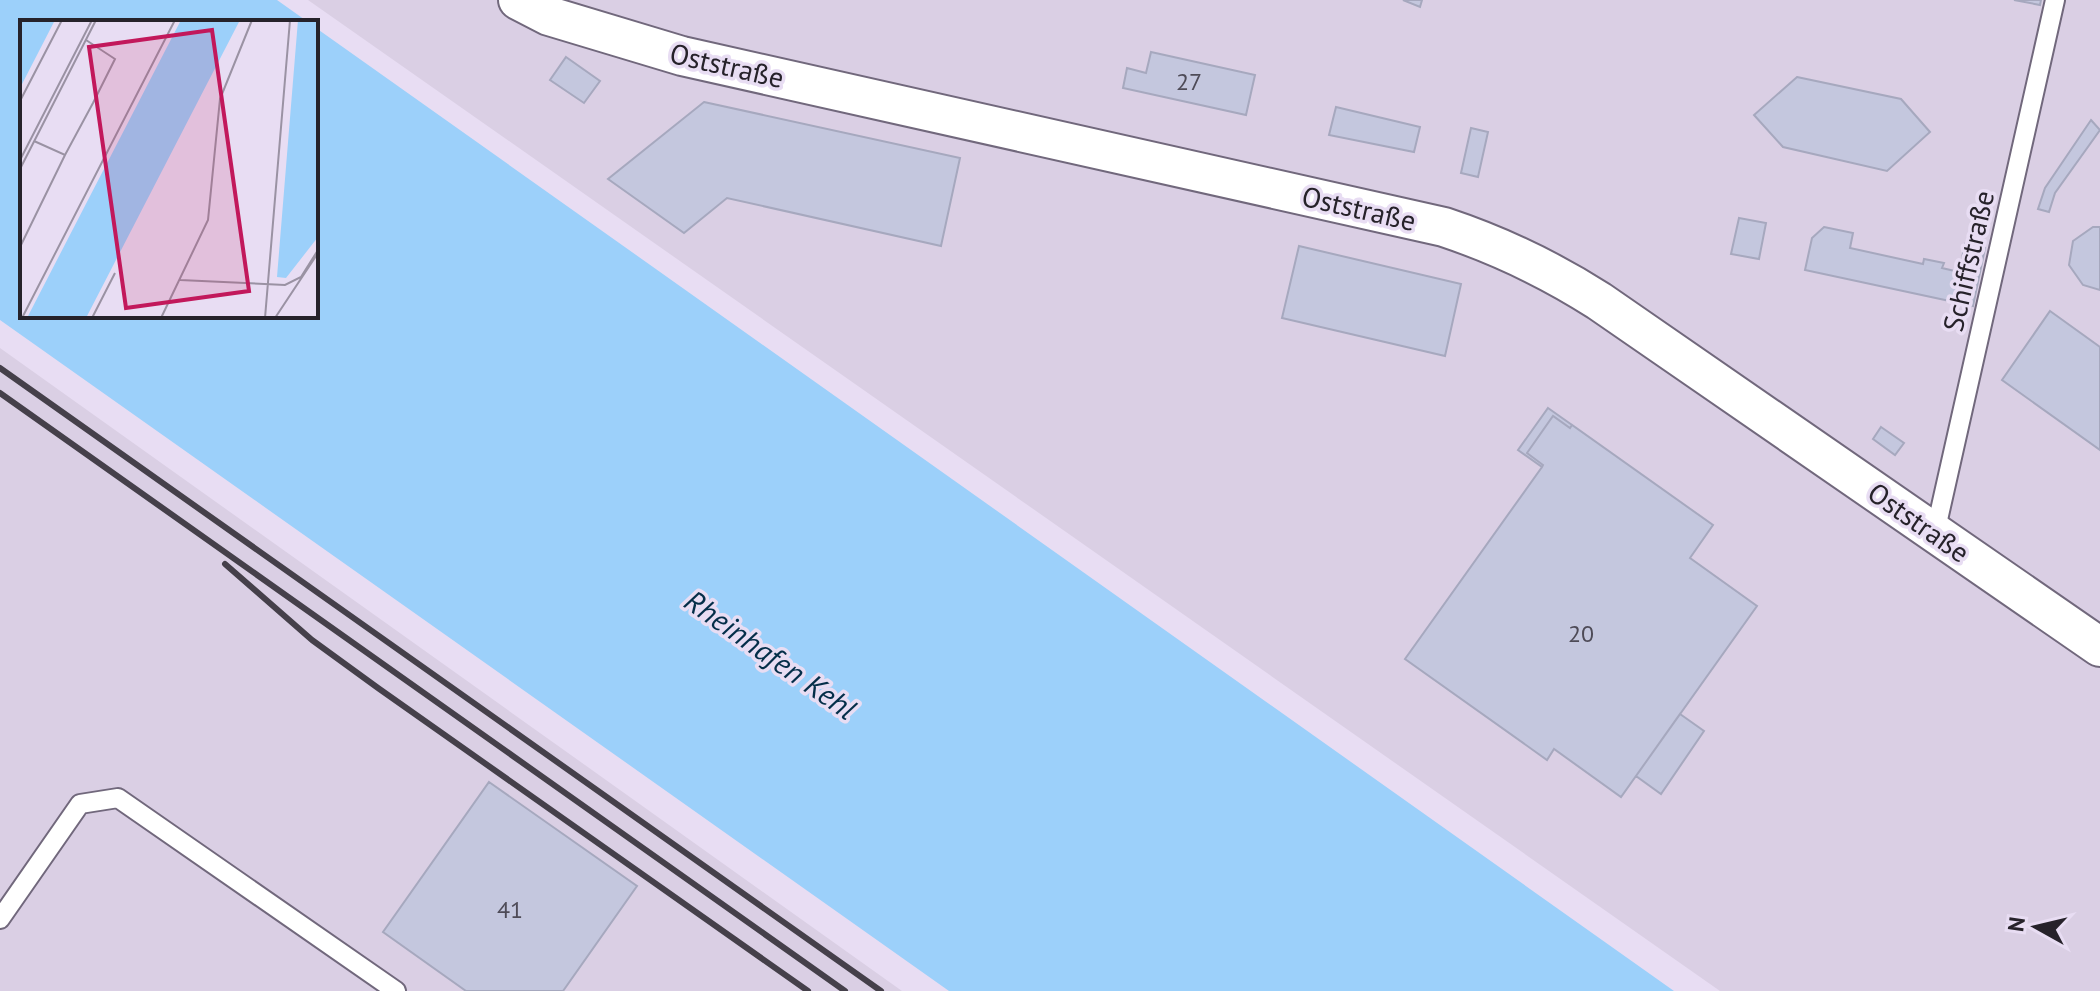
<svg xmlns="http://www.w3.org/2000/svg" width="2100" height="991" viewBox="0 0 2100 991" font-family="'PT Sans',sans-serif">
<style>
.industrial{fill:#dacfe4}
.water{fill:#9cd0fa}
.building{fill:#c4c7de;stroke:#a6a8be;stroke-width:2}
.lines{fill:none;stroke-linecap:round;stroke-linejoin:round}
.lane-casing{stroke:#71687c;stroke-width:22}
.street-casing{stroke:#71687c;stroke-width:42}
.lane{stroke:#fff;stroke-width:18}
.street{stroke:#fff;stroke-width:38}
.rail{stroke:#45404a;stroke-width:6}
.labels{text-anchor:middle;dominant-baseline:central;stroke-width:7;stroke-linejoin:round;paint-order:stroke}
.number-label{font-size:24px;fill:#4e4b57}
.street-label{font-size:28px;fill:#26222a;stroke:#e8ddf3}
.water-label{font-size:30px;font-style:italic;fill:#042e49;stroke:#e8ddf3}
.inset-road{fill:none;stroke:#9a92a3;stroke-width:2}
.view{fill:#c2185b;fill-opacity:0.15;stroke:#c2185b;stroke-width:4}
.inset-edge{fill:none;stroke:#26222a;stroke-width:4}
</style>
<rect width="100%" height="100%" fill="#e8ddf3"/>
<path class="industrial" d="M308,0H2100V991H1720Z
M0,348L902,991H0Z"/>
<path class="water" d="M0,0H277L308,22H22V316H316V28L1674,991H949L0,320Z"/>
<path class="building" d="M1403,0H1422L1420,7Z
M2014,0H2041L2040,5Z
M1151,52L1255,75L1246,115L1123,88L1127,68L1146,73Z
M566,57L600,81L584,103L550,80Z
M1797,77L1901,99L1930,132L1887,171L1783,147L1754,115Z
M704,102L960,158L941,246L727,198L684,233L608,179Z
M1336,107L1420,127L1414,152L1329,135Z
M2091,120L2100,130L2055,193L2049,212L2038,209L2045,188Z
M1471,128L1488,132L1478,177L1461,173Z
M1739,218L1766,223L1759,259L1731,254Z
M1824,227L1853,233L1850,248L1923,264L1924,259L1944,263L1942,268L1959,272L1965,244L1985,248L1973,306L1805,270L1812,238Z
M2093,227H2100V290L2083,285L2069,265L2073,241Z
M1299,246L1461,284L1445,356L1282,318Z
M2050,311L2100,347V450L2002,380Z
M1548,408L1572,425L1570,428L1553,416L1527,453L1543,465L1542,467L1518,450Z
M1553,416L1570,428L1572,425L1713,525L1690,558L1757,606L1621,797L1554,749L1547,760L1405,659L1542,467L1543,465L1527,453Z
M1881,427L1904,443L1895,455L1873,439Z
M1680,714L1704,731L1661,794L1636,776Z
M489,782L637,886L563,991H466L383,932Z"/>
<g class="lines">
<defs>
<path id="lane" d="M1935,533L2055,0
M0,919L80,804L118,798L396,991"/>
<path id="street" d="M518,0L549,16L682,56L1444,227C1501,246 1549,269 1599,301L2100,647"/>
</defs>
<use href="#lane" class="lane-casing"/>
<use href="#street" class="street-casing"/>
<use href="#lane" class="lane"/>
<use href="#street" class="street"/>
<path class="rail" d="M0,368L881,991
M0,393L845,991
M225,564L312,640L378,688L808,991"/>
</g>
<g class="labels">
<g class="number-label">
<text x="1189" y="81">27</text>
<text x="1581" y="633">20</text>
<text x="510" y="909">41</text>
</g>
<g class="street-label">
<text transform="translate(727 65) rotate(13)">Oststraße</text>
<text transform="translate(1359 208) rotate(13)">Oststraße</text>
<text transform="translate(1968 261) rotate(-77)">Schiffstraße</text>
<text transform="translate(1919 522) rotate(35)">Oststraße</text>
</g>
<g class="water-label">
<text transform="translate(771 654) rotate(35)">Rheinhafen Kehl</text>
</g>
</g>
<g transform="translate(20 20)">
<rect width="298" height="298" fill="#e8ddf3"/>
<path d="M0,0H35L0,68ZM161,0H220L66,298H7ZM278,0H298V217L266,258L257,257Z" fill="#9cd0fa"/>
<path class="inset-road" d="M0,81L42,0M14,121L45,135L73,83L95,39L66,20M0,140L72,0M0,149L76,0M0,227L45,135M160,260L265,265L281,257L298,230M2,298L155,0M72,298L95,253M141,298L188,200L200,79L232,0M245,298L270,0M255,298L298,233"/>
<path class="view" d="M192,10L229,271L106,288L69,27Z"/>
<rect width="298" height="298" class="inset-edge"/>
</g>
<g transform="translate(2036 927) rotate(278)" stroke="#e8ddf3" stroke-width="6" paint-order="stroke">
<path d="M0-6L14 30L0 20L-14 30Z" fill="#26222a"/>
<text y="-12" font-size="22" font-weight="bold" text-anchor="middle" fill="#26222a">N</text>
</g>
</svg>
